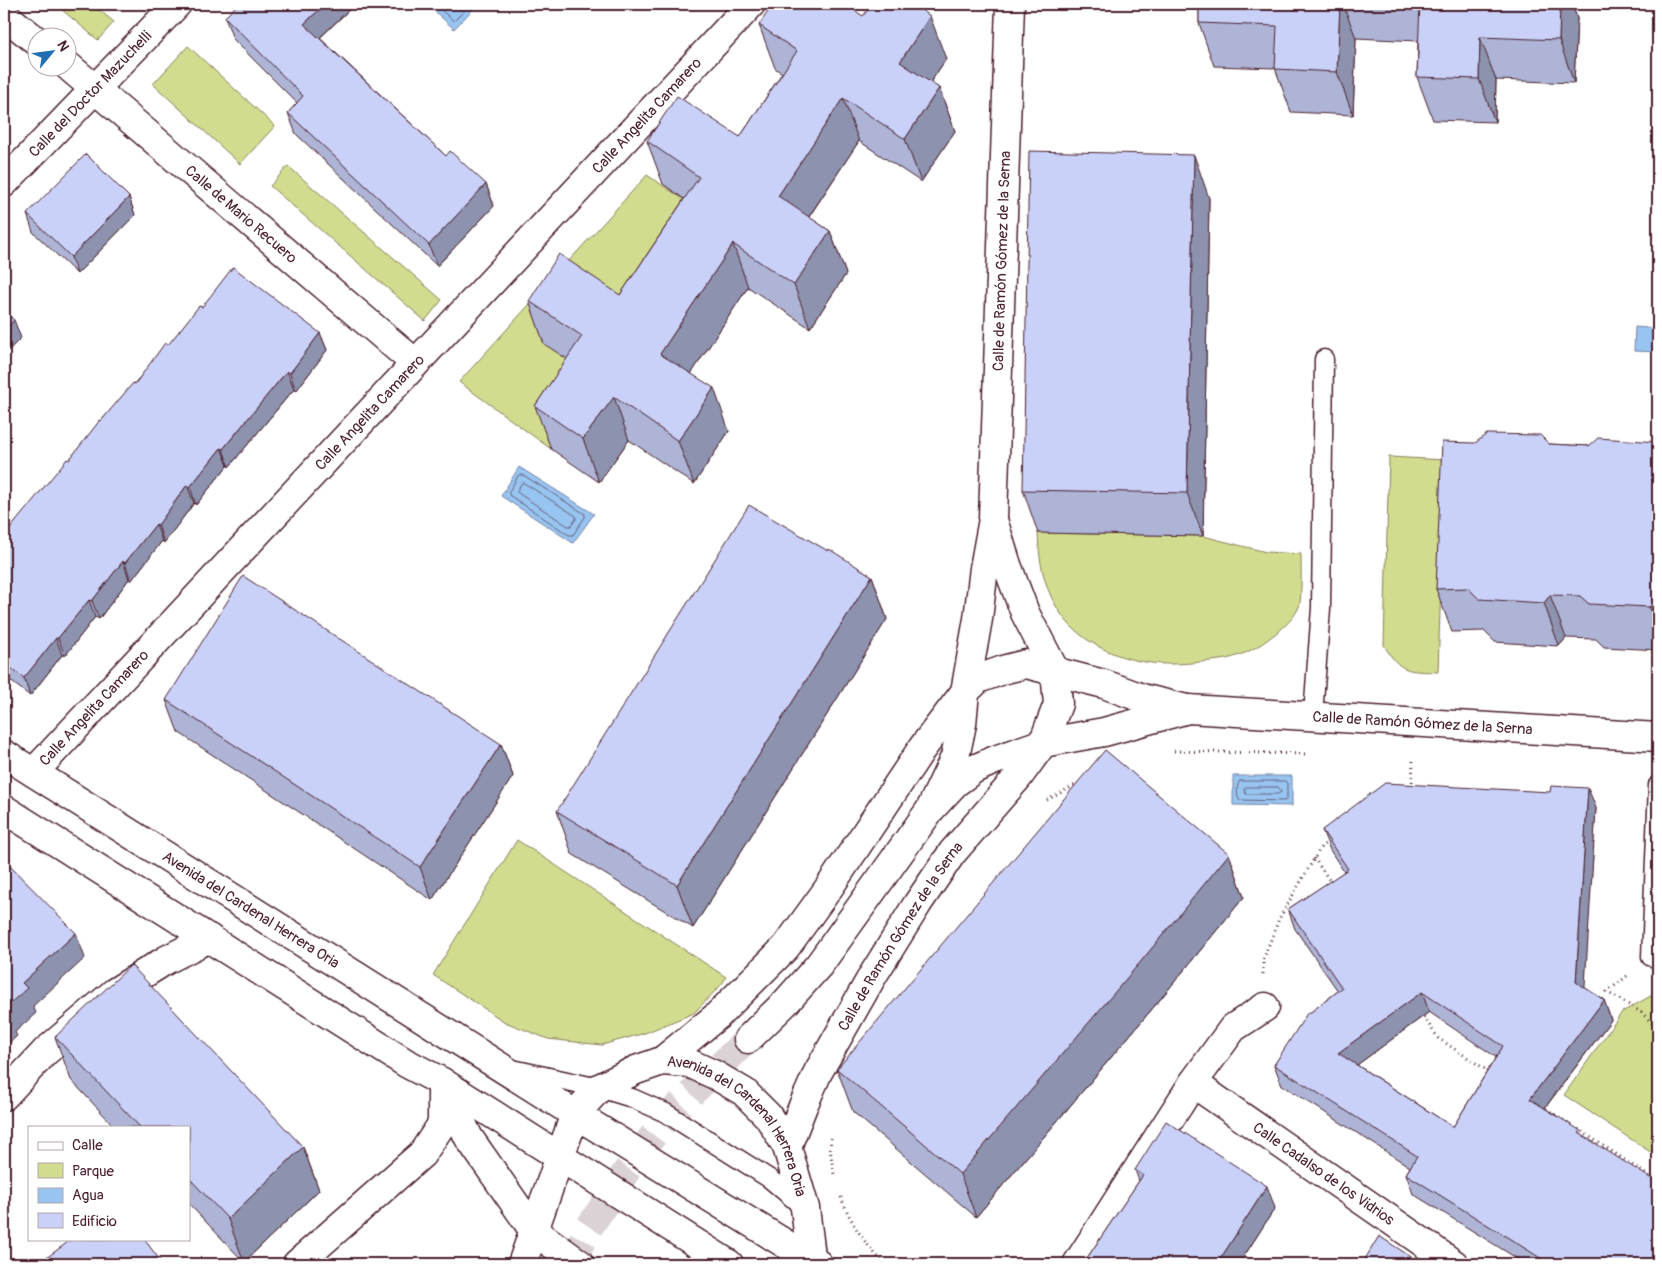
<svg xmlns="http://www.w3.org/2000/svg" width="1662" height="1268" viewBox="0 0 1662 1268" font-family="Pangolin,sans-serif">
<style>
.green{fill:#d1dc8f;stroke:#8e7e5d}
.water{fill:#97c4f1;stroke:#7882a2}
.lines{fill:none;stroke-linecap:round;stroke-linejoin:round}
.shore{stroke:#69617a;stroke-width:1}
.secondary-tunnel{stroke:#dbd2d5;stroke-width:28;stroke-dasharray:28 14;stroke-linecap:butt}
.lane-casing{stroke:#4a1f2b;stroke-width:21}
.street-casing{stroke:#4a1f2b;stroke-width:31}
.secondary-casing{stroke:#4a1f2b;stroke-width:31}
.path{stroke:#4a1f2b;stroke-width:3;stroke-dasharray:1 4;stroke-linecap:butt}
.lane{stroke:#fff;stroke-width:18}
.street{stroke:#fff;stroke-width:28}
.secondary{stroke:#fff;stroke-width:28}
.wall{fill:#adb4d6;stroke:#4a1f2b;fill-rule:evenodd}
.shaded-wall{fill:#8d92ae;stroke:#4a1f2b}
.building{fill:#c9d1f9;stroke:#4a1f2b;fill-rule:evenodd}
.labels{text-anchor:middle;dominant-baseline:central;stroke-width:4.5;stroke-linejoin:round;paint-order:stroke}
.street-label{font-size:15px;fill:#4a1f2b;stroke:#fff}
</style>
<rect width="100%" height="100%" fill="#fff"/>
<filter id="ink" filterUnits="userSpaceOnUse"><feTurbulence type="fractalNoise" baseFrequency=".02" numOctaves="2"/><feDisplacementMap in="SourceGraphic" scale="10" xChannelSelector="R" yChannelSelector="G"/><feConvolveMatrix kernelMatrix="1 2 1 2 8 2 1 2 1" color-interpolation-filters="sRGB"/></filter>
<g filter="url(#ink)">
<path class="green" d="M55,4H92L114,22L98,40Z
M188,46L275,126L240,164L153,84Z
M288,166L442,300L425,321L270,186Z
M647,175L715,220L597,379L551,449L459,382Z
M1389,457L1445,460L1438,672C1408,671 1400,673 1384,645Z
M1038,533L1203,536L1266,552L1301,554C1301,565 1302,599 1299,607C1293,620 1282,629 1271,637C1261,645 1249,652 1237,656C1226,660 1212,661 1200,662C1191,663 1182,664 1173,664C1137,665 1095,652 1069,624C1046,598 1039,566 1038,533Z
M517,840L726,977L722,984L694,1013L645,1033L602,1045L548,1039L505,1022L433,975Z
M1658,992V1157L1564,1095L1622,1012Z"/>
<path class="water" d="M430,4H478L454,29L428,5Z
M1635,327L1658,329V352L1634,351Z
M519,467L594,514L573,543L501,496Z
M1233,776H1292V806L1233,805Z"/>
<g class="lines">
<path class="shore" d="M434,4L454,21L471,4
M519,475H523L585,514V517L573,535H569L509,495V492Z
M524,483L576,516V519L571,526H568L518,493L517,491L521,484Z
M1240,781H1285L1287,783V799L1284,801L1239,800C1237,796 1236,784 1240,781Z
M1247,787H1278L1280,789L1281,792L1278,794H1246L1244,790Z"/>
<path class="secondary-tunnel" d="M570,1264L588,1229L628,1169L668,1116L748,1039"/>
<defs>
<path id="lane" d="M1313,715L1321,608L1324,359
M1651,957L1658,785
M517,1070L599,1088L632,1098L666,1113L770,1179L803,1207"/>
<g id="street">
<path d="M4,15L38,42"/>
<path id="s1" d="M68,66L415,363"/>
<path id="s2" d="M4,183L177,4"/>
<path id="s3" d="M1188,709L1658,737"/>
<path id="s4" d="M34,772L751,4"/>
<path d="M662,1061L717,1016L786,947L828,889L923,747L965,692"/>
<path id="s5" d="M1193,1083L1454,1264"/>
<path d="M446,1090L469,1138L534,1231L580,1264"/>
<path d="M4,1096L45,1052L115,992L166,960L209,938"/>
<path id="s6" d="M787,1147L803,1106L818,1072L873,975L918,903L952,853L1019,776L1043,743"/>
<path d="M297,1264L422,1154L442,1124V1082"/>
<path id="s7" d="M522,1264L575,1114L599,1088L636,1070L662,1061L689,1063L715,1075L744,1092L768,1116L787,1147L805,1208L812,1264"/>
<path d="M1077,1264L1193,1083L1233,1028L1265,1007"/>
</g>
<g id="secondary">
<path d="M994,523L1007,565L1025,613L1055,671L1058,704L1043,743"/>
<path d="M965,692L978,679L1006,669L1026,664L1104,684L1142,698L1187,709"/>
<path id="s8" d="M4,754L575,1114L818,1264"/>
<path d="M4,809L406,1063L442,1082L729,1264"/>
<path id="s9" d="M930,810L955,757L962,724L965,692L978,619L984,568L993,519L1010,4"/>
<path d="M748,1039L786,1002L819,965L930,810L955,783L974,769L995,760L1043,743L1104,732L1188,709"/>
</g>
</defs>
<use href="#lane" class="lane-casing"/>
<use href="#street" class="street-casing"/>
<use href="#secondary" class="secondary-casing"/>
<path class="path" d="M1174,751L1308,754
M1412,787L1413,758
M1047,800L1079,783
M1314,858L1332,884
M1263,974V960L1279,919L1321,847L1329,841
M1627,976L1607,992L1641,1012L1658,1029
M1421,1013L1438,1038L1491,1073
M1542,1106L1566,1122
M1578,1129L1658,1182
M831,1138L830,1149L834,1174
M841,1197C851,1223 865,1245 885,1264"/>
<use href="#lane" class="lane"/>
<use href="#street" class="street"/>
<use href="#secondary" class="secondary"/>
</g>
<path class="wall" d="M238,4H355L320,38L446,156L486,184L494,206L437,266L296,134L288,113L297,103L233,39L225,17Z
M1199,4H1572L1577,18L1574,83L1496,80L1495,122L1433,120L1417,77L1418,41L1356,38L1353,115L1291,112L1275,68L1214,66L1199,23Z
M863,16L946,59L930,83L939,88L955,131L921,182L859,141L809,217L830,231L846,274L810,328L748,287L691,374L729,431L694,484L629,440L599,482L551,449L535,406L567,359L544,344L529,301L620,295L684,199L663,184L647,141L740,137L782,73L775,68L759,25Z
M129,197L135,215L77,274L33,232L27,214Z
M1209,198L1203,536L1038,533L1023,490Z
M202,307L320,333L327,350L296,391L294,389L229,467L228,465L196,505L194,503L164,543L162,541L131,581L129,579L99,619L95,617L65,656L62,655L30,696L4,676V536L69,460L101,421Z
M1658,442V650L1604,647L1596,639L1566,638L1559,646L1495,642L1484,631L1452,632L1436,589L1475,443L1549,444L1589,446Z
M828,551L872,576L887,619L693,928L572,854L557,811Z
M166,700L501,744L513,776L432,900L178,732Z
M1596,808L1584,987L1604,1000L1611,1020L1545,1108L1582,1135L1658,1264H1526L1413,1194L1406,1174L1410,1167L1282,1085L1274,1065L1311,1012L1338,991L1295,929L1288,909L1344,872L1330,850L1322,830ZM1429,1012L1496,1057L1453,1127L1357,1065Z
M1229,854L1244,897L1158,1002L976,1217L853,1112L837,1069Z
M55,1037L303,1147L319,1190L244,1262L189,1204V1127H115L71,1080Z
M1135,1170L1275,1208L1239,1264H1083L1139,1181Z"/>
<path class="shaded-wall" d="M325,4H355L312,45L304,24Z
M673,4H679L674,8Z
M1340,4H1343L1356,38L1353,115L1337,72Z
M1560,4H1572L1577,18L1574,83L1559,40Z
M930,16L946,59L915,105L900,62Z
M1480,37L1496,80L1495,122L1479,79Z
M939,88L955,131L921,182L905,139Z
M843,98L859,141L794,239L778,196Z
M1194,155L1209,198L1203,536L1187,493Z
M486,184L494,206L437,266L429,245Z
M129,197L135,215L77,274L71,257Z
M830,231L846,274L810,328L794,285Z
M733,244L748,287L676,397L660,354Z
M14,320L21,338L4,355V331Z
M320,333L327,350L296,391L290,373Z
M287,371L294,389L229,467L223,449Z
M714,388L729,431L694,484L678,441Z
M614,397L629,440L599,482L583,439Z
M221,448L228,465L196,505L190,487Z
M187,485L194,503L164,543L158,525Z
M156,524L162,541L131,581L125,563Z
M123,561L129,579L99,619L92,601Z
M872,576L887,619L693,928L677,885Z
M1550,595L1566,638L1559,646L1544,603Z
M89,600L95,617L65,656L58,638Z
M1658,600V632L1649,607Z
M56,638L62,655L30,696L24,678Z
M501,744L513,776L432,900L420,867Z
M1588,788L1596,808L1584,1002L1576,982Z
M1229,854L1244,897L1158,1002L976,1217L960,1174Z
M76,933L85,958L33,1006L36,1013L15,1032L17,1036L4,1048V1014L5,1008L22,983Z
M1422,992L1429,1012L1346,1073L1338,1053Z
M1604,1000L1611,1020L1537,1118L1530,1099Z
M303,1147L319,1190L244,1262L228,1219Z
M1267,1186L1275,1208L1239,1264H1217Z"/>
<path class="building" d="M238,4H325L304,24L446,156L450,151L486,184L429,245L288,113L303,96L225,17Z
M773,4H845L863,16L872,4H913L930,16L900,62L939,88L905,139L843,98L778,196L830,231L794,285L733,244L660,354L714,388L678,441L614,397L583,439L535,406L582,336L529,301L559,254L620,295L699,177L647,141L677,96L740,137L797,51L759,25Z
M1199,4H1340L1337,72L1275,69L1277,26L1199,23Z
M1420,4H1560L1559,40L1480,37L1479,79L1417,77Z
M1029,151L1194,155L1187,493L1023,490Z
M86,154L129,197L71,257L27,214Z
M233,267L320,333L290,373L287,371L223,449L221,448L190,487L187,485L158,525L156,524L125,563L123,561L92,601L89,600L58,638H56L24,678L4,663V536L67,459L69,460L100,420L101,421L133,383L135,384L165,343L168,345L199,306L202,307Z
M4,310L14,320L4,331Z
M1487,434L1540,435L1549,444L1589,446L1598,438L1658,442V600L1649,607L1589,604L1580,596L1550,595L1544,603L1479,599L1468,588L1436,589L1442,442L1475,443Z
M749,505L828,551L829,549L872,576L677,885L557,811Z
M243,576L501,744L420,867L166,700Z
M1105,750L1229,854L1143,959L960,1174L837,1069Z
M1385,783L1550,792L1551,786L1588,788L1576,982L1604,1000L1530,1099L1581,1131L1579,1133L1658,1183V1264H1550L1406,1174L1417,1156L1274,1065L1308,1012H1311L1342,988L1288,909L1348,869L1322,830ZM1422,992L1503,1046L1453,1127L1338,1053Z
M4,860L76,933L22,983L27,988L5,1008L8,1010L4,1014Z
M131,965L303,1147L228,1219L189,1178V1127H140L55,1037Z
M1166,1121L1267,1186L1217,1264H1083L1143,1175L1135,1170Z
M1379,1236L1422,1264H1362Z
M72,1239H144L162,1263L161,1264H38Z"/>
</g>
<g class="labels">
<g class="street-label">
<text stroke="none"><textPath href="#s2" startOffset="124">Calle del Doctor Mazuchelli</textPath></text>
<text stroke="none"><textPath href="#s4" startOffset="898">Calle Angelita Camarero</textPath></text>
<text stroke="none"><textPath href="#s1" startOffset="228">Calle de Mario Recuero</textPath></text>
<text stroke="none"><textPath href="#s9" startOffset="558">Calle de Ramón Gómez de la Serna</textPath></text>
<text stroke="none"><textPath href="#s4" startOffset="492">Calle Angelita Camarero</textPath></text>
<text stroke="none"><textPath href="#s4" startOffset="88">Calle Angelita Camarero</textPath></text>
<text stroke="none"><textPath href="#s3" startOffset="235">Calle de Ramón Gómez de la Serna</textPath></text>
<text stroke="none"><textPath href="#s8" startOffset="292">Avenida del Cardenal Herrera Oria</textPath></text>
<text stroke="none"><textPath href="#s6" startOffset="240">Calle de Ramón Gómez de la Serna</textPath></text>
<text stroke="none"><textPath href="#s7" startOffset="371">Avenida del Cardenal Herrera Oria</textPath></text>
<text stroke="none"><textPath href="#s5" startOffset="159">Calle Cadalso de los Vidrios</textPath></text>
</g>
</g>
<rect width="1662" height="1268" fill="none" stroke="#fff" stroke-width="20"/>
<rect x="10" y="10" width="1642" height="1248" fill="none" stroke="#4a1f2b" stroke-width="2" filter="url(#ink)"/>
<rect x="28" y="1126" width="162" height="115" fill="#ffffff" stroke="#b7a5aa"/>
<rect x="38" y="1142" width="25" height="8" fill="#ffffff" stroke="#b7a5aa"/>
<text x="72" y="1150" font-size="15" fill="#4a1f2b">Calle</text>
<rect x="38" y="1163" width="25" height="15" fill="#d1dc8f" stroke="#b7a5aa"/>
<text x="72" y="1176" font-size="15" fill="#4a1f2b">Parque</text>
<rect x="38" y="1188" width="25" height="15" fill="#97c4f1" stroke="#b7a5aa"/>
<text x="72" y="1200" font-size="15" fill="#4a1f2b">Agua</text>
<rect x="38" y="1213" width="25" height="15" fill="#c9d1f9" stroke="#b7a5aa"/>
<text x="72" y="1226" font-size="15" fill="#4a1f2b">Edificio</text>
<g transform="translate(52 52) rotate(61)"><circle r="24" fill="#ffffff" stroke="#b7a5aa"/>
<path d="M0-4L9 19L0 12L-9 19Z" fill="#1f6fb2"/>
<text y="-8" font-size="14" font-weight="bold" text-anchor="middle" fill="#4a1f2b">N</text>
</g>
</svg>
